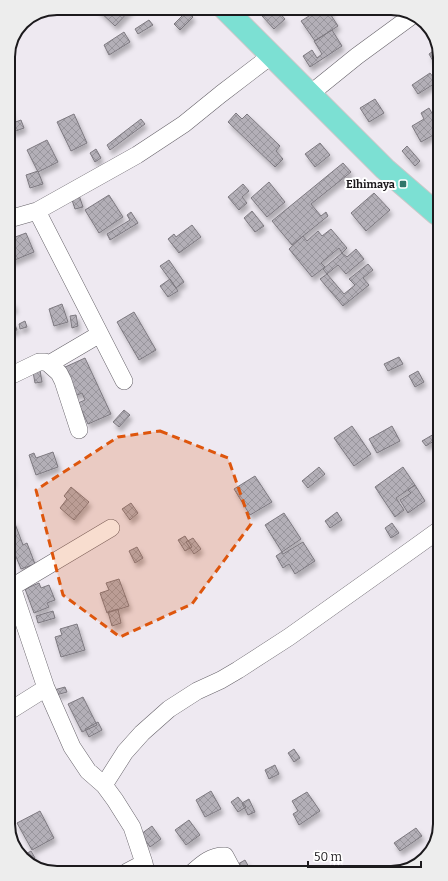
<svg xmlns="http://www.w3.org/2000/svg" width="448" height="881" viewBox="0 0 448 881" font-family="Bitter,serif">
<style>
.building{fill:url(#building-cross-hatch);stroke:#7d7980;filter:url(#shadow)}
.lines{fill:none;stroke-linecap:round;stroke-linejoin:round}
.minor-casing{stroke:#67636a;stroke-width:18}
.major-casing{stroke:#c9c8c9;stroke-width:24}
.minor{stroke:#fff;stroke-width:17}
.major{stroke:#7ce0d3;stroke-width:22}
.marked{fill:#de560d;fill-opacity:0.2;stroke:#de560d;stroke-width:3;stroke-dasharray:8 5;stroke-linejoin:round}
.poi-dot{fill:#307569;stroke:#fff;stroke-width:1.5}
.labels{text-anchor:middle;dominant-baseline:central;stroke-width:4;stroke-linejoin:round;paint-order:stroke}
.poi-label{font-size:11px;font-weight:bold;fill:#1c1a1d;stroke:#fff;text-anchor:end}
.rim{fill:none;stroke:#1c1a1d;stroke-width:2}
</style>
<defs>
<pattern id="building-cross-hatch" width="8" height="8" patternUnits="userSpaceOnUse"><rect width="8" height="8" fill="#b3afb7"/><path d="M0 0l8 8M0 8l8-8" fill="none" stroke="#99969d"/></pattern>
<filter id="shadow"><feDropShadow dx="2.5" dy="4.5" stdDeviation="2" flood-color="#0004"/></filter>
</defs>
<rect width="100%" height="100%" fill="#eee9f1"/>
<path class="building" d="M96,8H132L115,26Z
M270,8H275L285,19L274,29L262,16Z
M309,8H334L329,12L338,26L315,41L301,21L309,16L306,10Z
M187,11L193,17L180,30L174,24Z
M149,20L153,25L138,34L135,29Z
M332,30L342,46L310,67L303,56L312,50L317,58L322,54L314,41Z
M124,32L130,42L109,55L104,45Z
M436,49L437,68L429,54Z
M430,73L437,82L418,94L412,85Z
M375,99L384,113L369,122L360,108Z
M9,106L14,124L8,126V106Z
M429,108L437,122V133L421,142L412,126L424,119L421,113Z
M236,113L242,119L247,114L280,146L276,151L283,159L275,167L228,122Z
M74,114L87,143L71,151L57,122Z
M141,119L145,124L110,150L107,145Z
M21,120L24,128L13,132L10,124Z
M47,140L58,162L38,172L27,150Z
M320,143L330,155L315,167L305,154Z
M407,146L420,161L415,166L402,151Z
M96,149L101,158L95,162L90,153Z
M343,163L351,172L311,204L321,216L326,212L328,216L292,245L272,221Z
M38,171L43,184L30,188L26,175Z
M269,182L285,202L267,217L251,198Z
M243,184L249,191L242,197L247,203L239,210L228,197Z
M374,193L390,210L366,231L351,213Z
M79,195L83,207L75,209L71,197Z
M109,195L123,217L99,233L85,210Z
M252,211L264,226L255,232L244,218Z
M131,212L138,223L110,240L107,234L130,220L127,215Z
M192,225L201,237L179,253L168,239L174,234L176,237Z
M331,229L347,248L342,253L339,248L321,263L325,267L312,277L289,249L303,236L307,241L318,231L322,236Z
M26,233L34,252L10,262L9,246L12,245L10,239Z
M356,249L364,259L346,274L338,265L327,274L323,269L342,253L347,257Z
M169,260L184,282L176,288L160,266Z
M368,264L373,270L363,278L369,285L343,306L320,279L327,274L344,294L355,285L349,279Z
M170,279L178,291L168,297L160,286Z
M13,302L15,309L9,310V303Z
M62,304L68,322L54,326L49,309Z
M134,312L156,350L139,360L117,322Z
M76,315L78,326L72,328L70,316Z
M25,321L27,327L20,329L19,324Z
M14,322L17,330L9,332V324Z
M399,357L403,364L388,371L384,364Z
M85,358L111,414L88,424L78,403L85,400L82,393L75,396L63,368Z
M40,370L42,382L35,383L33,372Z
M418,371L424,382L415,387L409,376Z
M124,410L130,415L119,427L113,422Z
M352,426L371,454L354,466L334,438Z
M392,426L400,441L377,453L369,439Z
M434,434L437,439L426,446L422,441Z
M53,452L58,467L36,475L29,455L34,453L36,458Z
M10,453L12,483L10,484Z
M319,467L325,474L308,488L302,481Z
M403,467L415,485L396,498L404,510L395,517L375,487Z
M255,476L272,502L250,515L234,489Z
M415,485L425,501L408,513L400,500L411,493L408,490Z
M71,487L89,502L74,520L60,508L67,499L64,496Z
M131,503L138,513L130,520L122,509Z
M337,512L342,520L330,528L325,521Z
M284,513L301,539L282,552L265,525Z
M14,521L23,545L27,543L35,564L21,569L10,542V522Z
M392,523L399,533L391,538L385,528Z
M185,536L192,547L185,551L178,540Z
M193,538L201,549L194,554L186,542Z
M303,542L315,561L295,574L289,564L283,568L276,556L282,552L283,554Z
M137,547L143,558L135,563L129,551Z
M119,579L129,606L107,613L100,593L109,590L106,583Z
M39,583L41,588L49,585L55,600L47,603L49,607L34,613L25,589Z
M118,609L121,623L112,626L108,612Z
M53,611L55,618L38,623L36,616Z
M439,622V634L435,624Z
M77,624L85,650L61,657L55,637L62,635L60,629Z
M65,687L67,692L56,695L54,690Z
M83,697L97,725L82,732L68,704Z
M98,722L102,730L89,737L85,729Z
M294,749L300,758L294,762L288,753Z
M275,765L279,774L269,779L265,770Z
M211,791L221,809L205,817L196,800Z
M307,792L320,811L299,825L293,814L298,811L292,801Z
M238,797L246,807L238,812L231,802Z
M249,799L255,812L248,815L242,803Z
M40,811L54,838L32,850L17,823Z
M189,820L200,835L186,845L175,830Z
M152,826L161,839L150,847L141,834Z
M416,828L422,836L400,851L394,843Z
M31,851L35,858L27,862L22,856Z
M245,860L251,871H233L231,868Z"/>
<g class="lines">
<defs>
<path id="minor" d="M310,94L357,56L413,15
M37,211L124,381
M9,219L37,211L137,155L184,124L221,94L272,55
M49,364L100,334
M10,376L39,362H45L49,364L59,373L63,381L79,430
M10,581L46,688L72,747L88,771L104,785L115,800L132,827L144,863L146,872
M12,587L111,528
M11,710L46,688
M104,785L125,752L142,733L169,709L197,691L221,680L238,670L289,637L414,548L439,530
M127,872L144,863
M193,872C202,864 212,855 225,856L233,871"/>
<path id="major" d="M224,8L385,169L437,214"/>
</defs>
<use href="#minor" class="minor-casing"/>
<use href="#major" class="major-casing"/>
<use href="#minor" class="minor"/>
<use href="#major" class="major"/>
</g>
<path class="marked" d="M160,431L228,458L251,524L192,604L120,637L63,595L36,490L118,437Z"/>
<rect class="poi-dot" x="399" y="180" width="8" height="8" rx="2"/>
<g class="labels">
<g class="poi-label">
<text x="395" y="184">Elhimaya</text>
</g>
</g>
<path d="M0 0H448V881H0ZM57 15H391A42 42 0 0 1 433 57V824A42 42 0 0 1 391 866H57A42 42 0 0 1 15 824V57A42 42 0 0 1 57 15Z" fill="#ededed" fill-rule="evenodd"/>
<path class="rim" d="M57 15H391A42 42 0 0 1 433 57V824A42 42 0 0 1 391 866H57A42 42 0 0 1 15 824V57A42 42 0 0 1 57 15Z"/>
<path d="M308 861v6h113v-6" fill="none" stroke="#1c1a1d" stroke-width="2"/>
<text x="314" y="861" font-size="12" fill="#1c1a1d" stroke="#ffffff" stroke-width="3" paint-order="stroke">50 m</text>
</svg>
